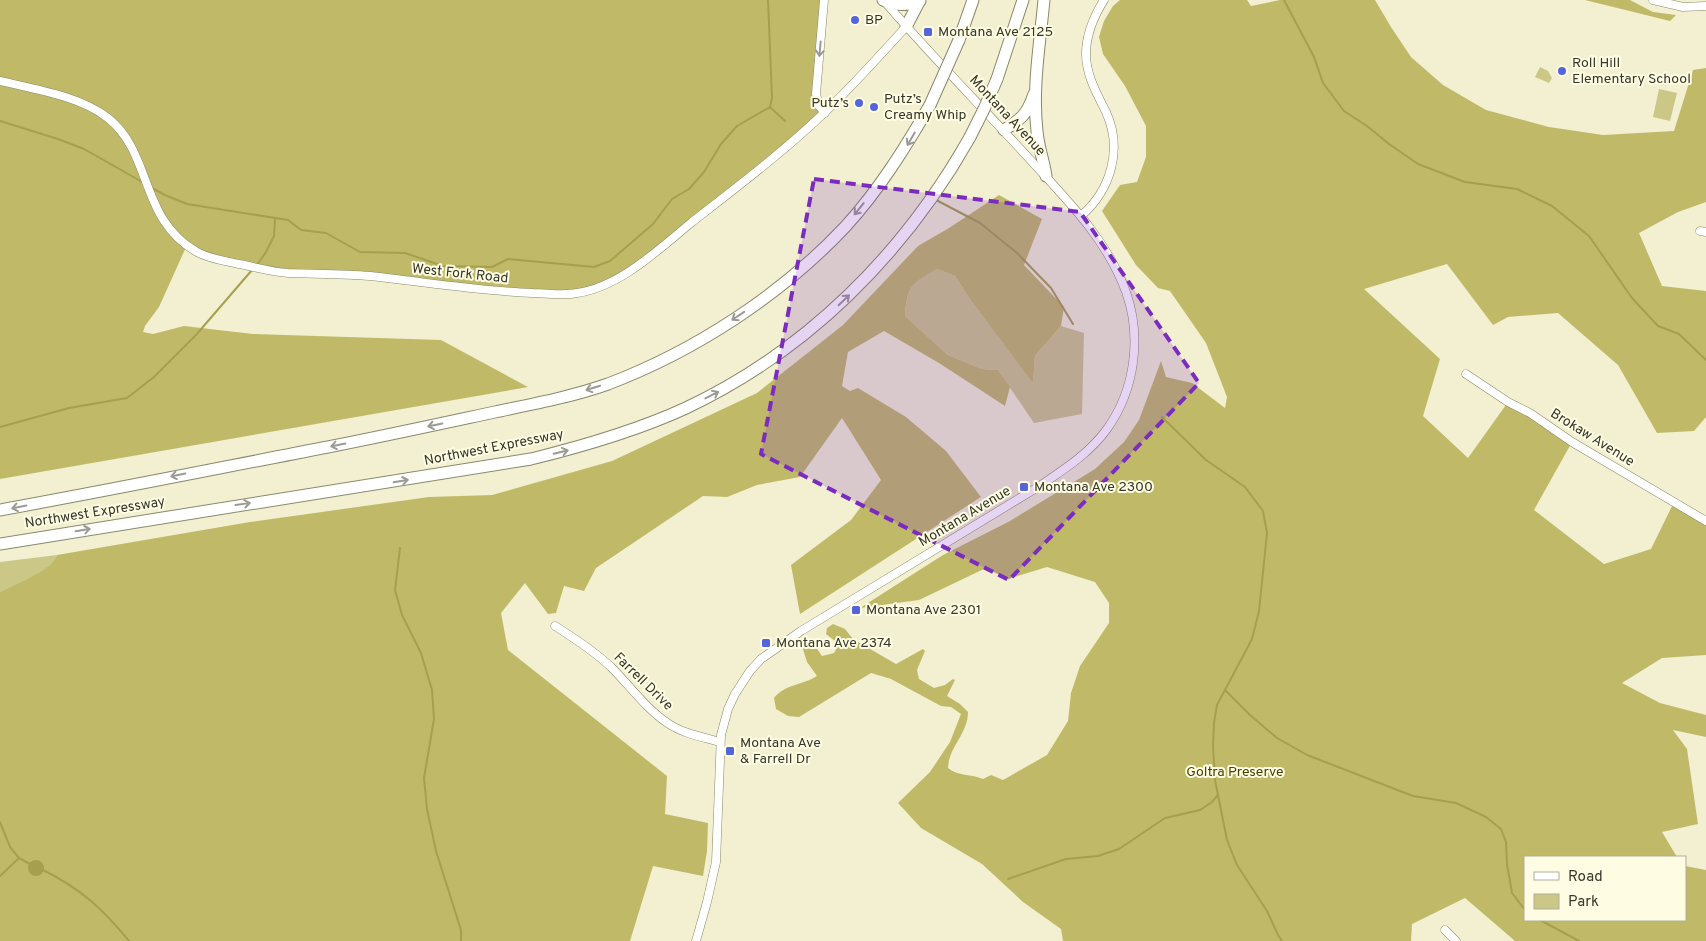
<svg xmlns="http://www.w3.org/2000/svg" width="1706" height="941" viewBox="0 0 1706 941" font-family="Overpass,sans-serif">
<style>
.green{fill:#cbc787}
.forest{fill:#c0ba68}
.water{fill:#a69f4e}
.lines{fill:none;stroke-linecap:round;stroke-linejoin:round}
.stream{stroke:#a69f4e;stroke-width:2}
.minor-casing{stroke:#8a896c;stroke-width:9}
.highway-casing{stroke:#8a896c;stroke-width:13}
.minor{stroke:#fff;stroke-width:8}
.highway{stroke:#fff;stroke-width:11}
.highway-bridge-casing{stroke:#8a896c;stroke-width:13;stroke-linecap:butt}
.highway-bridge{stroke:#fff;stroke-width:11}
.oneway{stroke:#9b9b94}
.marked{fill:#7b2cbf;fill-opacity:0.2;stroke:#7b2cbf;stroke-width:4;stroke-dasharray:10 6;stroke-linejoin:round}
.poi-dot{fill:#5465db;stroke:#fefde3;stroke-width:2}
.labels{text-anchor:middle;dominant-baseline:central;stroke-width:4;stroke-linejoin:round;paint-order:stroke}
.poi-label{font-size:14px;fill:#37372a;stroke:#fefde3;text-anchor:start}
.street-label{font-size:14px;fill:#37372a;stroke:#fefde3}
.park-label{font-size:14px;fill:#494300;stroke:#fefde3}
</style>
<rect width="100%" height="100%" fill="#f2f0d0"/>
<path class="green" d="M1540,67L1548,71L1552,78L1549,83L1535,77Z
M1659,89L1677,93L1670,121L1653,117Z
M937,269L955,276L969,298L1033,382L1035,356L1061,326L1084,333L1082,414L1034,423L998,370L982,369L948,355L905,316C907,285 912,284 937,269Z
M57,555C51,571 16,585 0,592V562Z"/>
<path class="forest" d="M0,0H824L816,94L825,113L617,279L579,293L299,272L211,258L187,245L159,307L145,326L143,332L153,334L184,326L253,334L441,340L528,387L0,479Z
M1120,0H1247L1251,6L1280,0H1375L1391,27L1411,57L1443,85L1486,110L1549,127L1603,135L1674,131L1693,70L1706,68V202L1678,212L1639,233L1662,286L1706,291V417L1694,431L1657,433L1618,365L1558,313L1508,317L1493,325L1447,264L1364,289L1440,359L1423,416L1468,458L1508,402L1572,442L1534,510L1604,564L1651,549L1674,502L1706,521V655L1662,658L1622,683L1660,703L1706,715V737L1673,730L1687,749L1698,824L1662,832L1677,857H1525V920H1685V866L1706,870V941H1515L1465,898L1412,924L1411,941H1063L1061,929L1023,902L982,864L921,828L898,803L930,772L950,742L961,714L951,707L941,706L891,679L871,673L799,717L788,716L776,709L774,698C785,684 803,685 817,676L807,662L801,643L807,639L813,643L822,656L834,653L839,644L826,634L827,628L833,624L845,629L853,639L896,664L923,649L925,651L917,670L919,679L934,688L945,685L953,679L955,680L947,696L960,704L968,712C968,734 949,746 948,768C957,776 972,774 983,779L991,775L1003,780L1047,755L1068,721L1071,693L1080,666L1109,623V603L1095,582L1047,567L1008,579L986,568L919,600L860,608L943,555L1010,521L1095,469L1124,442L1139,420L1161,361L1166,377L1192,383L1225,408L1227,397L1206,343L1170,291L1158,288L1136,265L1102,211L1120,185L1137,182L1146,157V126L1125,86L1103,54L1099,37L1104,21L1113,6Z
M1585,0H1630L1653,12L1676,15L1670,21Z
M999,195L1042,219L1024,265L1064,307L1061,326L1035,356L1033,383L969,298L955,276L937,269C912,284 907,285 905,316L948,355L982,369L998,370L1010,387L1005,406L939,363L884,331L848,352L842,386L850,391L858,388L906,417L946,451L981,497L800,614L791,565L851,520L881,480L842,418L800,477L757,485L727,497L703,496L596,568L584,591L564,586L556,613L548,614L525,583L501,613L508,650L667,776L665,814L708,823L707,851L703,876L653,866L630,941H0V592C16,584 51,571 57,555L250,522L429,497L492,495L612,461L757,393L843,325L918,246L949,228Z"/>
<path class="water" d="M28 868a8 8 0 1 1 16 0a8 8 0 1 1-16 0Z"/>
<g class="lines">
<path class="stream" d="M1284,0L1314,57L1323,83L1344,111L1367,126L1389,144L1418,164L1465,182L1517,189L1552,206L1589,236L1632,298L1658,326L1679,334L1706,360
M770,107L785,121
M0,121L58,139L84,149L144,183
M150,187L165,195L187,204L288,220L301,230L326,233L360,252L405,253L443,266L492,267L508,259L594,267L610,261L653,224L672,199L689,189L704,172L721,144L737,126L770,107L772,98L768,0
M938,201L980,223L1017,253L1051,288L1073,324
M257,265L266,252L274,236L275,219
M1162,417L1206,460L1245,487L1263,511L1267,533L1259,611L1252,639L1217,705L1214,723L1213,747L1215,780L1227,840L1237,865L1267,911L1278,935L1282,941
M0,427L69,408L127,398L154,377L196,335L252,270
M400,548L395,590L402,615L421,653L432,690L434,719L424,778L427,809L436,851L461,930V941
M1226,691L1250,715L1277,738L1307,755L1413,796L1456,803L1486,817L1501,829L1506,842L1507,864L1512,893L1525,910
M0,822L10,847L19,858L30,864
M41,869C80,888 102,908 129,941
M0,876L18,859
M1008,879L1066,859L1098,856L1119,849L1165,818L1200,810L1212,802L1218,795
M1540,920L1579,941"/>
<defs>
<path id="minor" d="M824,0L816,94L819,106L825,113
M1653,0L1683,7L1706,6
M0,81C34,89 80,96 108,118C153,154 139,219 197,252C210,259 225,261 239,264C255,267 272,272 288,273C315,274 343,274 370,276C425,282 478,291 533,293C548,293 563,296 577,293C620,287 659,249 692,222C737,187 782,153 823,114C852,87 879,56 906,27
M1081,216C1111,190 1123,149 1106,112C1097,94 1086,75 1086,54C1086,35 1094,16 1104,0
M1700,231L1706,232
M1466,374L1508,402L1530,413L1572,442L1706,521
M555,626C574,638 594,651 611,667C630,686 647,710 669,724C684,734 703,737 720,742
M1445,930L1456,941
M696,941L707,902L716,862L721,735L728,709L735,694L750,671L761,659L801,631L1038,487C1063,470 1089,454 1107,429C1135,390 1142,337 1126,292C1108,242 1071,204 1036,166C986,111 933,58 885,2"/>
<path id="highway" d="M883,0C896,6 907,6 920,1
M1044,0C1040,43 1032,88 1037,131C1038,146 1044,161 1046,176
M906,27L920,0
M959,40L973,0
M997,79L1023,0
M1004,130C1021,119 1027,115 1034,94
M0,510C110,490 219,468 328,447C384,436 439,424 495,412C533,404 571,397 608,384C695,351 781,295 845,227C879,190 905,148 930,105
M0,544L531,459C584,446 636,431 686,408C807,351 904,254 970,137"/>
</defs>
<use href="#minor" class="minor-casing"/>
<use href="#highway" class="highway-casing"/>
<use href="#minor" class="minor"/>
<use href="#highway" class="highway"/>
<defs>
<path id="highway-bridge" d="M930,105L959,40
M970,137L984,109L997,79"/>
</defs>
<use href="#highway-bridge" class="highway-bridge-casing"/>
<use href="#highway-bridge" class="highway-bridge"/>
</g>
<defs><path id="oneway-shaft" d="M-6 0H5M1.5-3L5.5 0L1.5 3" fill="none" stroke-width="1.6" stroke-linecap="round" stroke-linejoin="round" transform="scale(1.25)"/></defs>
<g class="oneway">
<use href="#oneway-shaft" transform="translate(820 49) rotate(95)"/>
<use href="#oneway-shaft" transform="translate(911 139) rotate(120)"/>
<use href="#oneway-shaft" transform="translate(859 209) rotate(129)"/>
<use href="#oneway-shaft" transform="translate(844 300) rotate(-44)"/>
<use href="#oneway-shaft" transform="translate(738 316) rotate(146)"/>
<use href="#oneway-shaft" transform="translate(593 388) rotate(163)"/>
<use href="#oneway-shaft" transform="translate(712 395) rotate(-27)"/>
<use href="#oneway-shaft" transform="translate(435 425) rotate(168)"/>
<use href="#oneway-shaft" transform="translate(338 445) rotate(169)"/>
<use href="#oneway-shaft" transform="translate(561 452) rotate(-14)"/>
<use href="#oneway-shaft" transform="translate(178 475) rotate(169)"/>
<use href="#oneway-shaft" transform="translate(401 481) rotate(-9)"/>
<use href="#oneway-shaft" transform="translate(243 504) rotate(-8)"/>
<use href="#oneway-shaft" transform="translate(19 507) rotate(169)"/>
<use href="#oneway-shaft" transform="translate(83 530) rotate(-9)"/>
</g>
<path class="marked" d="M814,179L1080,212L1199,383L1009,580L761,454Z"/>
<g class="poi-dot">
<circle cx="855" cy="20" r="5"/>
<rect x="923" y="27" width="10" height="10" rx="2.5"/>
<circle cx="1562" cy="71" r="5"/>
<circle cx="859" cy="103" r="5"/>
<circle cx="874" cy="107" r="5"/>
<rect x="1019" y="482" width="10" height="10" rx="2.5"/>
<rect x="851" y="605" width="10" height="10" rx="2.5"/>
<rect x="761" y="638" width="10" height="10" rx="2.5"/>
<rect x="725" y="746" width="10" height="10" rx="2.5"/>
</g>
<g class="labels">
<g class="poi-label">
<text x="865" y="20">BP</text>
<text x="938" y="32">Montana Ave 2125</text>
<text x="1572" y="63">Roll Hill<tspan x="1572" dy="16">Elementary School</tspan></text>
<text x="884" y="99">Putz’s<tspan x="884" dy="16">Creamy Whip</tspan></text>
<text x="849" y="103" text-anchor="end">Putz’s</text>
<text x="1034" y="487">Montana Ave 2300</text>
<text x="866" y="610">Montana Ave 2301</text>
<text x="776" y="643">Montana Ave 2374</text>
<text x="740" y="743">Montana Ave<tspan x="740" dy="16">&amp; Farrell Dr</tspan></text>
</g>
<g class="street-label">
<text transform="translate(1007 116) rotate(47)">Montana Avenue</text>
<text transform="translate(460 274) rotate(6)">West Fork Road</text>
<text transform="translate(1592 438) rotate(32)">Brokaw Avenue</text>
<text transform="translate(494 448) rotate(-11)">Northwest Expressway</text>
<text transform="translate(95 513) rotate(-9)">Northwest Expressway</text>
<text transform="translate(965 517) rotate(-31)">Montana Avenue</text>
<text transform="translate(643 682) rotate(44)">Farrell Drive</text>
</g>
<g class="park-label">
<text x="1235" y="772">Goltra Preserve</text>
</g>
</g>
<rect x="1524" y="856" width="162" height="65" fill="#fefde3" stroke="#aeae99"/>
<rect x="1534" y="872" width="25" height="8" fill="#ffffff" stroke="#aeae99"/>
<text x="1568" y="881" font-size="15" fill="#37372a">Road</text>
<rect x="1534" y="894" width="25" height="15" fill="#cbc787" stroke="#aeae99"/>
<text x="1568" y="906" font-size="15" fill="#37372a">Park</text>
</svg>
